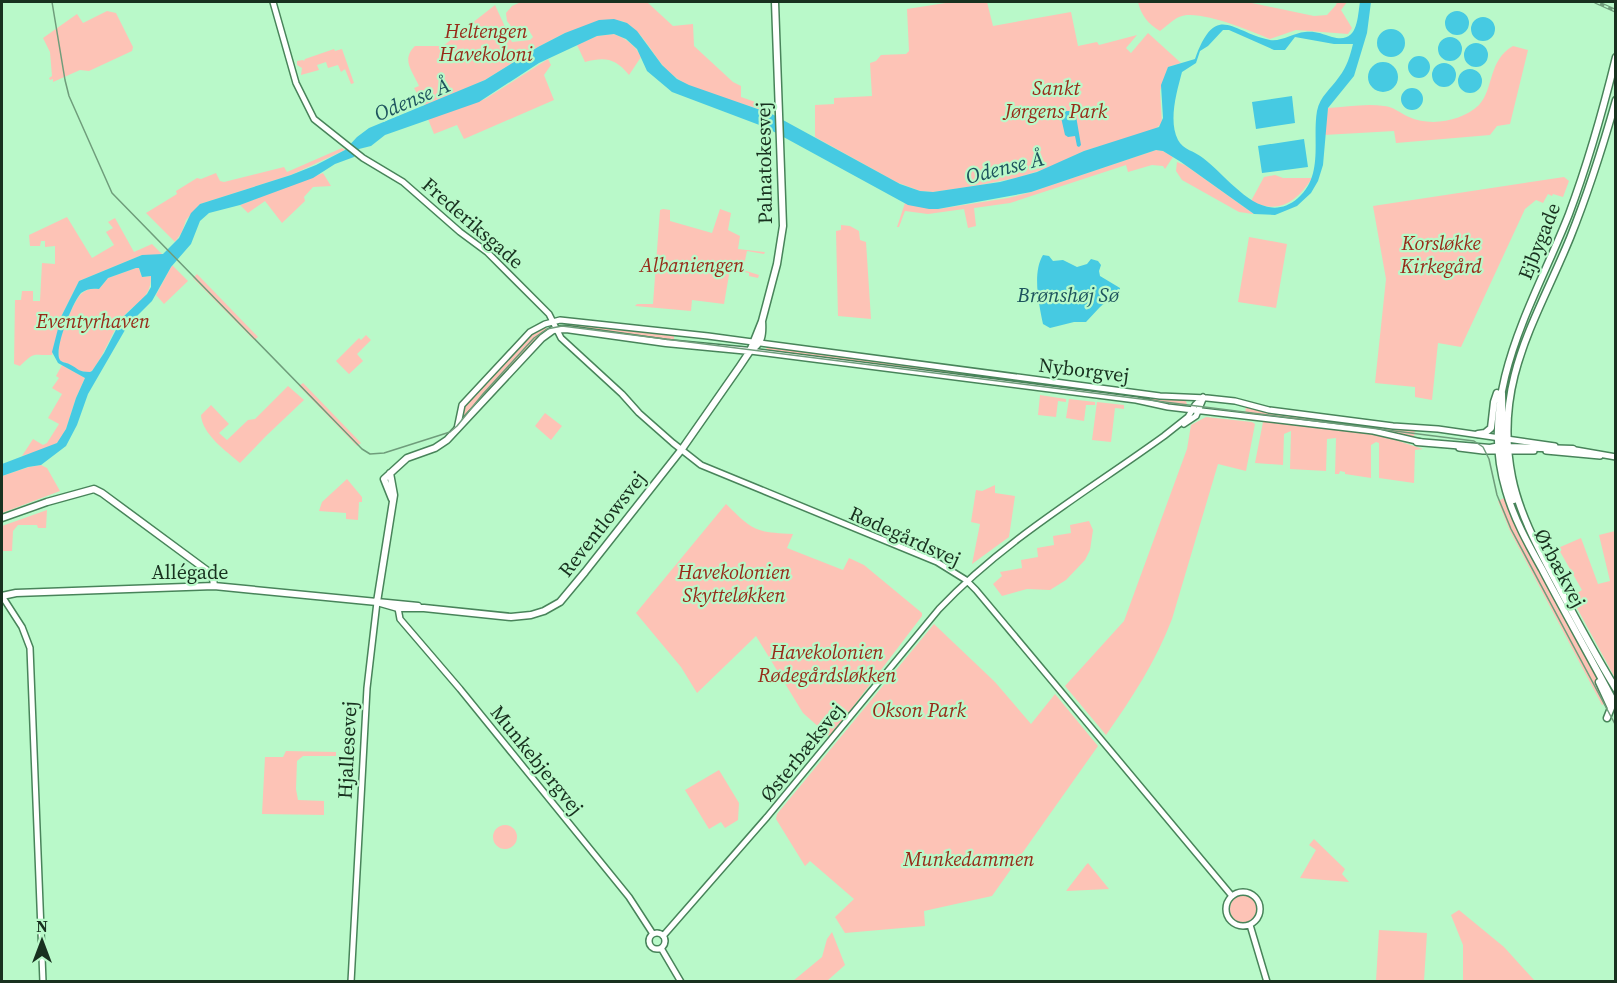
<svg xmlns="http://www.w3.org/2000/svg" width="1617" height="983" viewBox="0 0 1617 983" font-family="'Source Serif 4',serif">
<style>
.green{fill:#fdc3b6}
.water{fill:#46cae2;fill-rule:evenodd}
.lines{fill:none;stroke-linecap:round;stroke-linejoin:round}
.minor-casing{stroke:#48845a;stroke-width:8}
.major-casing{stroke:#48845a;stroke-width:9}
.minor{stroke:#fff;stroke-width:5}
.major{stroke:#fff;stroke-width:6}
.tram{stroke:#6f9d7b;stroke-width:1.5}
.rail-casing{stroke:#6f9d7b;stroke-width:4}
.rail{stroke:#b9f9c9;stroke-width:1.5;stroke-dasharray:4.5;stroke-linecap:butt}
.labels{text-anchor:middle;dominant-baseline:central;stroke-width:4.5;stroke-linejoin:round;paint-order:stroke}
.park-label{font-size:20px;font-style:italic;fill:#972b19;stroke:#b9f9c9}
.street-label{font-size:20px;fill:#18311f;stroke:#b9f9c9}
.water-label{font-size:21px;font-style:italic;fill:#1e545e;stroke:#b9f9c9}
</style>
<rect width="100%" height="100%" fill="#b9f9c9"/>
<path class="green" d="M521,2H647L673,26L693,24L694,46L733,82L741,86V97L761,104L759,109C732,100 690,92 669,72C652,56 644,31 622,21L565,33L538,47L485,80L424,106L414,88L419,86C412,70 401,60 415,46H443L495,5L512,42L530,40L533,37L528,29H513L507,21L506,13L512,6Z
M952,2H987L993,26L1071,12L1078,46L1097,42L1099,45L1137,35L1126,48L1131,53L1148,33L1181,63L1168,67L1160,91L1162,123L1154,130L1084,151L1048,168L1020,177L975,186L933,192L920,191L896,182L815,137V105L834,104V98L872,96L870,63L876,61L881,55L906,54L909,51L907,9Z
M1138,2H1247L1314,16L1327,15L1336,5L1337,2H1347L1341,10L1352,28L1348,34L1296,30L1270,39C1251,31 1197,8 1179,17C1172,20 1166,27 1160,31C1148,24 1141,15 1138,2Z
M107,11L116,13L133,47L132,51L89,71L80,70L53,82V79L50,80L49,78L52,76L50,52L43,38L77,14L83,23Z
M614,34C626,38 636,46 641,57L629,75C615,58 605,57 585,62L577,45L597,36Z
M1513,46L1528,50L1510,124L1497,126L1490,135L1396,143L1394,131L1324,135L1328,108C1346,107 1366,103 1384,106C1394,107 1400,113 1409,117C1431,127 1462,121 1479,105C1494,89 1488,60 1513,46Z
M334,49L335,51L342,49L354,83L351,84L345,69L341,72L338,65L328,68L326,62L317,65L319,70L301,75L302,68L297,65V61L303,60L304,61L305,59Z
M548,59L551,65L544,75L554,100L464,139L457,125L434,134L428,119L485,99Z
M342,148L345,150L291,175L200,204L186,220L182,232L175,242L146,213L177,194L176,191L197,178L201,179L216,173L220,181L224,182L284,167L287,172Z
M1156,150L1163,151L1173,157L1165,169L1163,166L1152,165L1128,172L1126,165L1010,203L974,208L976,226L968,228L964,209L928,214L905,211L899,227H897L905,203L938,209L1008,198L1031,192Z
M1177,162L1185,165L1254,214L1239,212L1182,180L1176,171Z
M323,173L331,186L313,187L304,197L305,201L282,223L265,201L248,213L240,205Z
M1275,175L1283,178H1312C1297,202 1278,215 1251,201L1264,177Z
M1564,177L1569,181L1563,197L1553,194L1552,196L1548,194L1543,203L1536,200L1525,209L1461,347L1438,343L1432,400L1415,397V387L1375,383L1386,279L1373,206Z
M663,209L670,210V221L712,233L720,209L731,213L728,230L740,236L738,249L765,252L764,254L747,251L743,270L759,275L758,278L749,276V273L730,269L724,304L692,300L691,311L635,306L637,304H653L660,210Z
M67,217L92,258L114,245L106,232L113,228L108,222L115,218L134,252L152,244L163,255H142L79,281L61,317L52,355C33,356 36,350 20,366L14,364L15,300H21L22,291H33V301H40L42,263L55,264V246L45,247V241H41L40,246H30L29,235Z
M841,225L850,226L859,231L860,240L866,242L871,319L838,316L836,231L841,230Z
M1249,237L1287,244L1276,308L1238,302Z
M172,265L188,281L164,304L156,295Z
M136,268H139L141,275L144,277L151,276C151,302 132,303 120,321C110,337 104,355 92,371L90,372C78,372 79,370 69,364C67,363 61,362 60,360C52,352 73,301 81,294C86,289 92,288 99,289L108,278Z
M197,274L258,337L254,340L193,278Z
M568,322L674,334V342L567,328Z
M545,326L547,330L462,422L464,407L531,334Z
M366,335L371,340L357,354L363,361L349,374L336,361L359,338L361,340Z
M767,347L972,373L971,378L765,351Z
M62,365L85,378L76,398L66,429L61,439L57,443L45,449L22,456L33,439L43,445L47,443L59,424L48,418L62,394L52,388L59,378L56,376Z
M991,375L1185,399L1187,404L1186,406L991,380Z
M303,383L361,443L357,446L299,386Z
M288,386L304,400L266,436L240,463C226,451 202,434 201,415L211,405L229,424L219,433L227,440L248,420L255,419Z
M1040,395L1066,399V402L1058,401L1056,417L1038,415Z
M1069,399L1095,402V405H1086L1084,421L1066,418Z
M1097,402L1124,405V409L1115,408L1111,442L1092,440Z
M1246,406L1415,428L1414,438L1376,430L1277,417L1245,415Z
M545,413L562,426L551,440L535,426Z
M1206,417L1252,422L1255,424L1246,471L1218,464L1172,619C1156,661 1132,698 1106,735L1065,686L1124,621L1187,449L1191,425Z
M1266,421L1374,433L1423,449L1415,450L1414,483L1379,478V443L1376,442L1371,445V478L1345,474V472L1340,471L1339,474H1335L1336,438L1327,439L1326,471L1290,469L1291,431L1284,434L1283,465L1255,463L1263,422Z
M41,465L47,468L60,491L2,513V476L29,467Z
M347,479L362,497V502H359L358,520L346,519V513L319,511L322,502Z
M995,485V493L1015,496L1009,537L972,564L980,524L971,522L976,490L982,491Z
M1504,498L1518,532L1581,647L1608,702L1602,705L1510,531L1498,501Z
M726,504C753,531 755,532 793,534L787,548L843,570L849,558L864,565L922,613V616L830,737L803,713L756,636L697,693L681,667L636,613Z
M47,510L46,528H38L37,525H18L13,531L12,551H2V526Z
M1089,521L1093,530L1090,550L1085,560L1066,580L1050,590L1027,589L1002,596L993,584L1002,576L1000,572L1022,568L1021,560L1038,557L1037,548L1054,545L1053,536L1071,533L1070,525Z
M1615,531H1616L1615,678L1571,597L1582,590L1558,548L1581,538L1598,584L1610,581L1599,535Z
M934,624L995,682L1031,724L1055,694L1098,746L992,896L924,911L925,926L845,933L835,917L854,899L810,861L805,866L776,819L777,814Z
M286,751L336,752V756H303L297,761L296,789L298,800L324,801V815L262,814L265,757H283Z
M719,770L739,803L738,820L725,828L721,822L709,829L685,790Z
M493 837a12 12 0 1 1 24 0a12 12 0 1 1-24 0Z
M1314,839L1345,869L1342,874L1349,882L1300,878L1316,850L1309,845Z
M1088,863L1109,889L1066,891L1086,865Z
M1230 909a14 14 0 1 1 28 0a14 14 0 1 1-28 0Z
M1459,910L1504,947L1535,981H1463V945L1451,915Z
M1379,930L1427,933L1424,981H1376Z
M832,932L845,965L827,981H793L822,957L827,939Z"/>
<path class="water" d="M1360,2H1371L1367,33L1354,76L1328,108L1323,165L1318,181L1311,193L1297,206L1275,215L1254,214L1181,162L1163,151L1156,150L1031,192L938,209H929L908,205L767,128L672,92L647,71L637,49L626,39L614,34L597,36L539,63L479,102L385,135L371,146L359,149L354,157L335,164L313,178L240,205L209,213L200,221L191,244L171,267L152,301L133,320L125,330L88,394L77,425L66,446L41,465L28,467L2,476V464L57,443L66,429L76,398L85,378L58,363L52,352L61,317L79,281L142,255L163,254L179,238L191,213L200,204L291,175L316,165L345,150L357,137L369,128L485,80L538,47L565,33L599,20L614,19L627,23L637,31L662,65L677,79L689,85L772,114L900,184L920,191L933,192L1000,182L1037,172L1084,151L1159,127L1163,118L1161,85L1168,67L1195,59C1216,1 1231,32 1270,40C1281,42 1293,33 1305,32C1316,31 1322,34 1332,37C1358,44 1357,20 1360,2ZM1223,30H1229L1274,50H1285L1295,37L1334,44H1353C1350,56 1347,67 1339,77C1331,89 1320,96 1317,111C1312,140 1324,175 1298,198C1262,229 1229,177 1203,158C1195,151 1183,150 1178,140C1168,121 1177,91 1182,72L1196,63L1200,51L1208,46ZM136,268H139L142,277L151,276V287L147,294L122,318L104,353L92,371L90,372C78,372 79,369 69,364C67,363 61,362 60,360C53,351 73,301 81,293C86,289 92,288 99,289L108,278Z
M1445 23a12 12 0 1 1 24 0a12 12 0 1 1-24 0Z
M1471 29a12 12 0 1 1 24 0a12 12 0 1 1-24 0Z
M1377 43a14 14 0 1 1 28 0a14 14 0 1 1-28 0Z
M1438 49a12 12 0 1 1 24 0a12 12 0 1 1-24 0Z
M1464 55a12 12 0 1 1 24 0a12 12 0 1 1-24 0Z
M1408 67a11 11 0 1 1 22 0a11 11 0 1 1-22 0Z
M1368 77a15 15 0 1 1 30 0a15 15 0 1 1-30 0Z
M1432 75a12 12 0 1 1 24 0a12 12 0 1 1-24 0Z
M1458 81a12 12 0 1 1 24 0a12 12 0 1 1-24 0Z
M1401 99a11 11 0 1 1 22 0a11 11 0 1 1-22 0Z
M1292,96L1295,123L1256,129L1252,102Z
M1062,111L1064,114L1065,111H1070L1076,116L1081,145L1079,147L1077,146L1075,136L1068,137L1065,135L1060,113Z
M1304,139L1308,167L1262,173L1258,146Z
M1043,255L1049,256L1053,261L1063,260L1077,267L1087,264L1091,259L1098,261L1101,265L1099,271L1100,276L1120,288V290L1100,307L1086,322H1074L1050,328L1043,324C1039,304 1032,273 1043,255Z"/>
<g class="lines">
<defs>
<path id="minor" d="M273,2L296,83L314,119L363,158L403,182L460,232L487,252L549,314L561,338L622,394L639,413L673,443L701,465L937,562L966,580L976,590L1232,896
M750,351L1136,400L1168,407L1373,431L1421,442
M1184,424L1196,416L1203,399
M457,429L462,405L530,332L545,324L560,320L708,336L1160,396L1207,398L1235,401L1269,410L1393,426L1438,429L1555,446
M1459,448L1483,451H1534
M1570,449L1616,457
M1546,451L1600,456
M2,596L22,627L30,648L43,982
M398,608L400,619L460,689L629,897L653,934
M1226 909a17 17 0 1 1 34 0a17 17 0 1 1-34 0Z
M1250,925L1267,982
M649 941a8 8 0 1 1 16 0a8 8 0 1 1-16 0Z
M663,936L767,817L939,609C1004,540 1088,491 1164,436L1188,417L1195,405L1203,397
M661,948L681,982
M351,982L367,688L377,602"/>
<path id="major" d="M1616,57C1603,110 1588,163 1569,214C1534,303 1476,392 1506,491C1514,519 1528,544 1542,569C1566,615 1592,660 1616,706
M1616,100C1603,146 1588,193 1570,238C1536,321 1493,382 1512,477C1520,517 1541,553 1560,589C1578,623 1596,656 1616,689
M750,351C762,343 763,335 762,321
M1502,393L1503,443
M1478,434L1485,433L1491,428L1494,402L1497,393
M1498,438L1502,445L1507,477L1514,500
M1417,442L1490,448L1500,446
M1505,447L1573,449
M392,499L384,479L407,458L435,448L447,440L542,338L553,330L566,329L666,343L750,351
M2,518L47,502L94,489L102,493L209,572L213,578L214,586
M2,596L16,593L214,586L418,606
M377,602L398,608H424L511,617L531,615L544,611L560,602L585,572L682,449L740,366L750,351L762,321L777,264L783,226L775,2
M377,602L394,495L390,473
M1599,682L1611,708L1607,718"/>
</defs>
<use href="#minor" class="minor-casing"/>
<use href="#major" class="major-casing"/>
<use href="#minor" class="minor"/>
<use href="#major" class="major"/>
<path class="tram" d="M52,2L65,80L69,96L112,193L362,449L370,454L384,453L450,432L457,426L483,394L534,338L547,329L562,326L1474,441L1483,447L1489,459L1497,495L1511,529L1616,726"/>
<defs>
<path id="rail" d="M1596,2L1616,11"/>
</defs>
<use href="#rail" class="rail-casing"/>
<use href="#rail" class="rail"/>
</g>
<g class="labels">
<g class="park-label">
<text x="486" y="31">Heltengen<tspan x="486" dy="23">Havekoloni</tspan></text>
<text x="1056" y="88">Sankt<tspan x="1056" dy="23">Jørgens Park</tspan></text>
<text x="1441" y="243">Korsløkke<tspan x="1441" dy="23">Kirkegård</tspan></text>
<text x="692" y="265">Albaniengen</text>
<text x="93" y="321">Eventyrhaven</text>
<text x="734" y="572">Havekolonien<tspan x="734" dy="23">Skytteløkken</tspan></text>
<text x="827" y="652">Havekolonien<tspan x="827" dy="23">Rødegårdsløkken</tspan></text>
<text x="919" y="710">Okson Park</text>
<text x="969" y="859">Munkedammen</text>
</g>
<g class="street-label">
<text transform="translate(764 163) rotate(-91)">Palnatokesvej</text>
<text transform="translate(473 223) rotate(41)">Frederiksgade</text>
<text transform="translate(1539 241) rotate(-68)">Ejbygade</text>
<text transform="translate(1084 370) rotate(7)">Nyborgvej</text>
<text transform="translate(602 524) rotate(-52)">Reventlowsvej</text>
<text transform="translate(905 536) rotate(24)">Rødegårdsvej</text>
<text transform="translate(1560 568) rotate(62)">Ørbækvej</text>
<text x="190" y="572">Allégade</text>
<text transform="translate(347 750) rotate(-87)">Hjallesevej</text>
<text transform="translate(802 752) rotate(-51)">Østerbæksvej</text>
<text transform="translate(537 760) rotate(51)">Munkebjergvej</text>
</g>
<g class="water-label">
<text transform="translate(412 99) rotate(-23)">Odense Å</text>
<text transform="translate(1005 167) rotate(-14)">Odense Å</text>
<text x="1068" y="294">Brønshøj Sø</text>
</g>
</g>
<rect width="1617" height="983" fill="none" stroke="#18311f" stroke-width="6"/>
<g transform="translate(42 941)" stroke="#b9f9c9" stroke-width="4.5" paint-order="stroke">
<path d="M0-4.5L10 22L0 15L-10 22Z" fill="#18311f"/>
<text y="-9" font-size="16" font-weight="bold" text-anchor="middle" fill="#18311f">N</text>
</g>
</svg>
